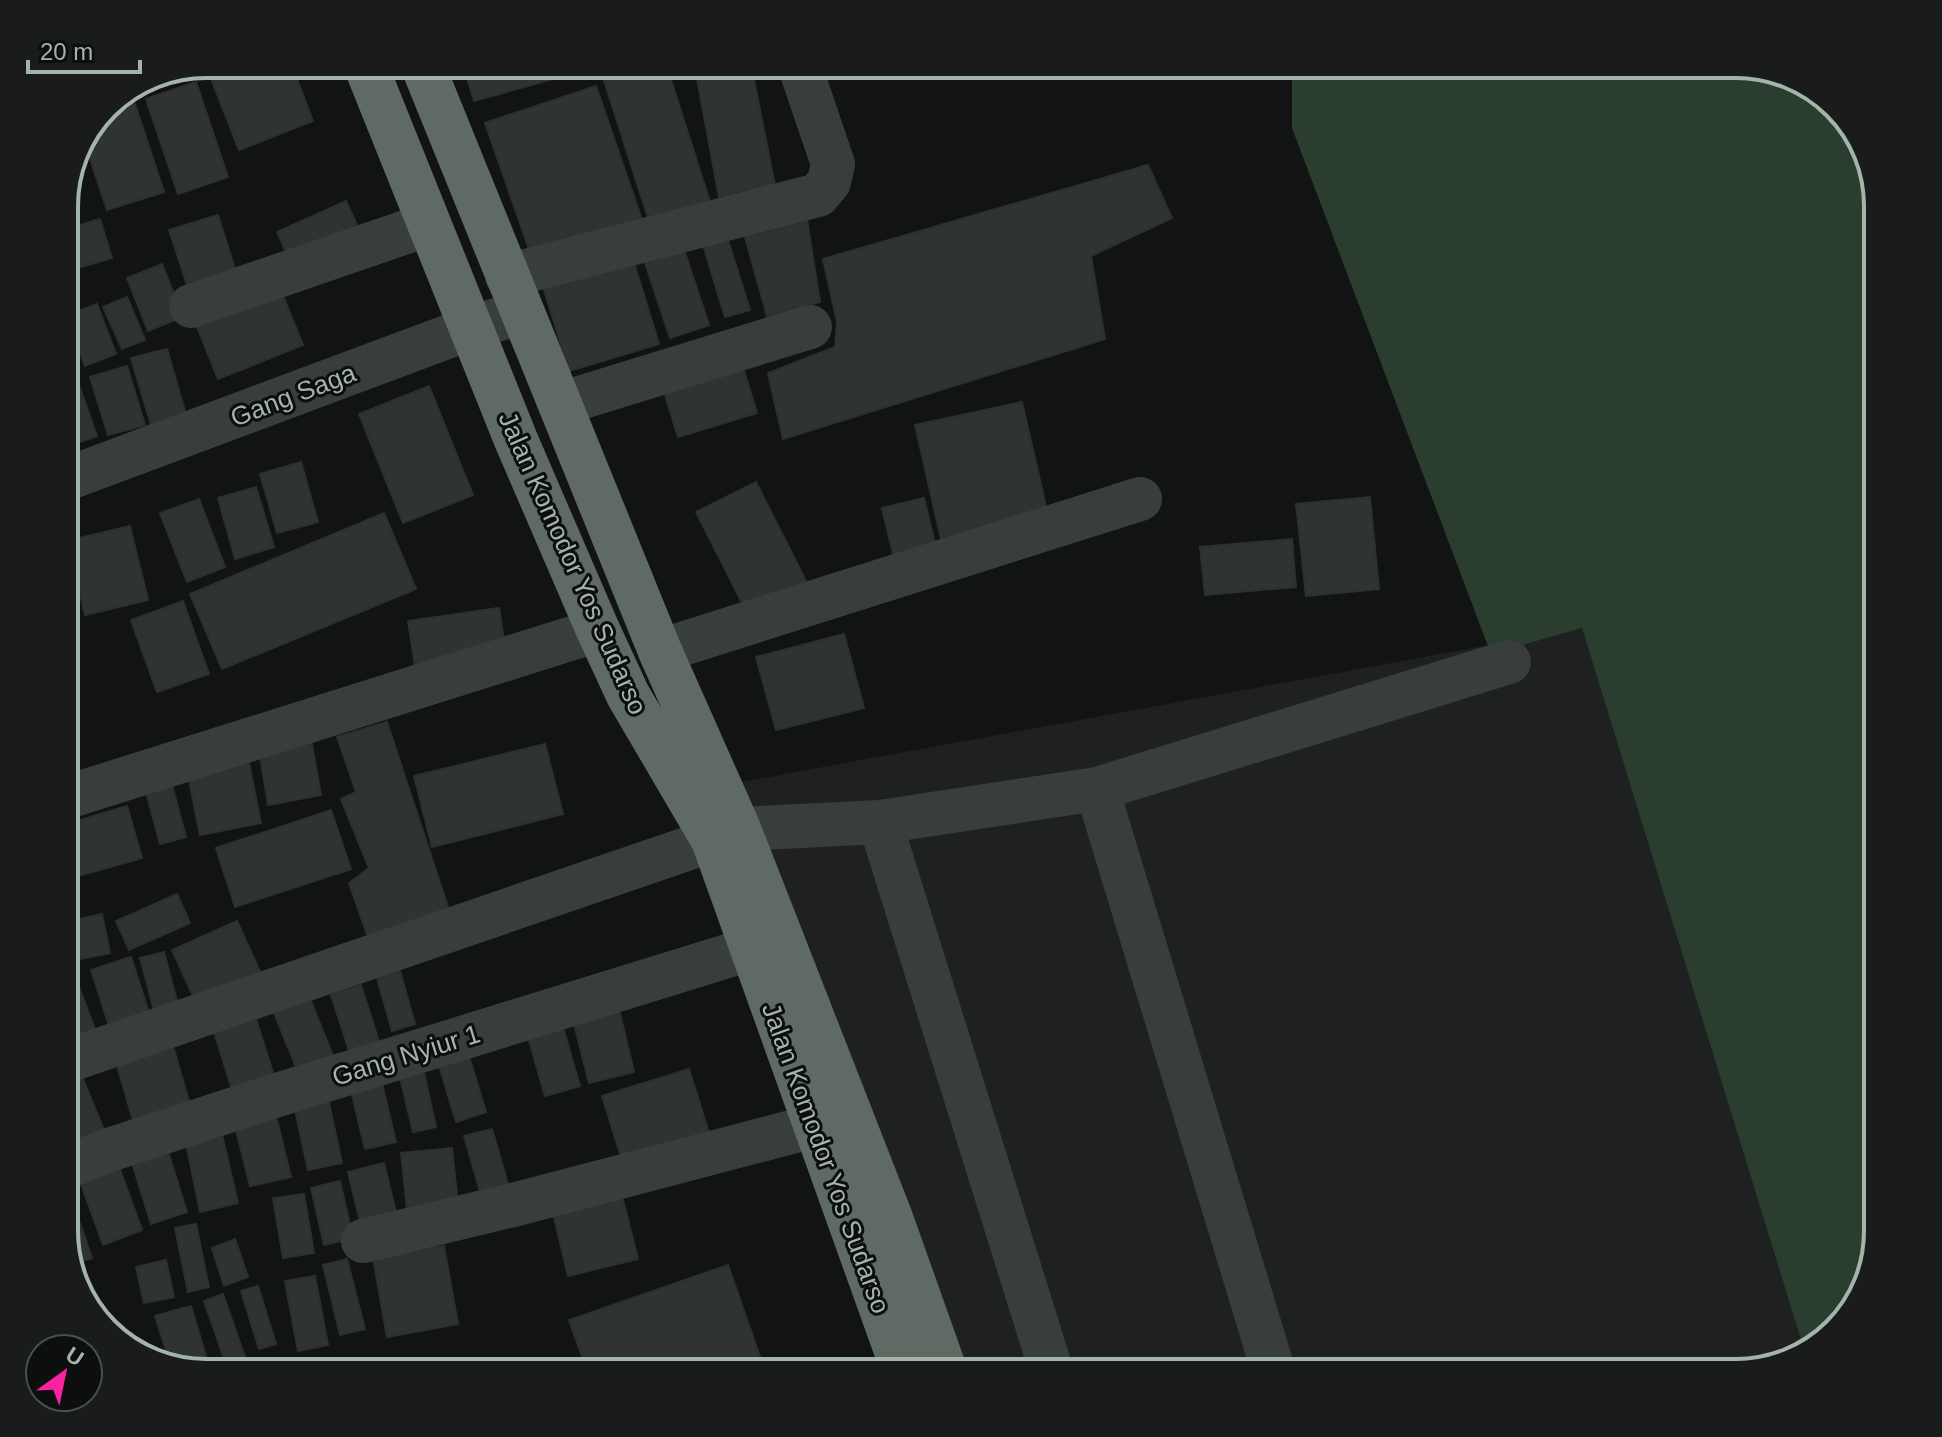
<svg xmlns="http://www.w3.org/2000/svg" width="1942" height="1437" viewBox="0 0 1942 1437" font-family="Helvetica,sans-serif">
<style>
.built{fill:#1e2120}
.water{fill:#2b3d2f}
.building{fill:#2f3332;stroke:#2c302f;stroke-width:2}
.lines{fill:none;stroke-linecap:round;stroke-linejoin:round}
.minor{stroke:#373e3b;stroke-width:44}
.highway{stroke:#5f6a64;stroke-width:44}
.labels{text-anchor:middle;dominant-baseline:central;stroke-width:6;stroke-linejoin:round;paint-order:stroke}
.street-label{font-size:26px;fill:#a3b5ab;stroke:#0d0f0e}
.rim{fill:none;stroke:#a3b5ab;stroke-width:4}
</style>
<rect width="100%" height="100%" fill="#121413"/>
<path class="built" d="M1582,628L1805,1353L1799,1358L1736,1373H949L741,782Z"/>
<path class="water" d="M1292,64H1736L1822,93L1863,143L1878,206V1231L1849,1317L1805,1353L1582,628L1491,654L1292,128Z"/>
<path class="building" d="M256,64H291L313,121L239,150L212,81Z
M463,64H606L474,101Z
M624,64H666L710,202L649,221L601,71Z
M751,64L775,186L719,197L696,73Z
M196,82L228,177L178,194L146,99Z
M596,86L642,220L532,258L485,123Z
M133,98L164,192L107,210L83,137L107,106Z
M1148,165L1172,218L1091,256L1105,339L783,439L768,373L835,347L837,322L823,259Z
M346,201L362,236L293,267L277,232Z
M218,215L240,285L192,300L169,230Z
M100,219L112,258L64,272V230Z
M807,220L820,302L767,316L745,237Z
M727,237L750,310L725,317L703,245Z
M684,250L709,325L670,338L645,263Z
M632,256L659,344L569,371L542,283Z
M162,264L183,317L148,331L127,278Z
M279,286L303,345L218,379L194,319Z
M127,297L145,340L122,349L103,307Z
M97,304L116,354L85,366L66,315Z
M64,342L97,436L64,447Z
M167,349L187,418L152,428L131,358Z
M741,361L757,413L678,437L662,385Z
M127,366L145,425L108,435L90,377Z
M429,386L473,495L403,523L359,414Z
M1022,402L1048,515L941,539L915,425Z
M301,462L318,522L277,533L260,474Z
M756,482L807,583L747,613L696,512Z
M256,487L274,547L235,559L218,498Z
M1370,497L1379,589L1306,596L1296,504Z
M924,498L936,548L894,558L882,508Z
M199,499L225,567L187,582L160,513Z
M384,513L416,589L222,669L190,594Z
M130,526L148,600L85,615L67,541Z
M1292,539L1296,587L1205,595L1200,547Z
M183,601L209,674L157,692L131,620Z
M499,608L506,653L415,666L408,621Z
M844,634L864,708L776,730L756,657Z
M387,722L453,922L372,949L349,883L369,868L341,799L356,792L337,737Z
M69,727L82,778L64,782V728Z
M310,734L321,795L268,805L258,743Z
M545,744L563,814L432,847L414,776Z
M248,758L261,823L200,835L187,770Z
M171,781L186,837L160,844L145,788Z
M127,806L142,858L71,878L64,856V825Z
M331,810L351,869L235,907L216,848Z
M177,894L190,923L129,950L116,921Z
M102,914L110,953L80,959L71,921Z
M237,921L263,978L198,1007L172,950Z
M164,952L180,1012L156,1018L140,958Z
M131,957L153,1025L113,1038L91,970Z
M400,971L415,1024L392,1031L377,978Z
M76,979L98,1037L76,1045L64,1016V983Z
M361,985L381,1048L351,1057L331,995Z
M308,994L334,1058L298,1072L272,1008Z
M616,997L634,1072L589,1083L570,1008Z
M256,1019L277,1085L235,1099L214,1032Z
M561,1020L580,1086L545,1096L526,1030Z
M465,1043L486,1112L456,1122L435,1052Z
M173,1046L193,1115L136,1131L116,1062Z
M422,1064L436,1127L413,1132L398,1069Z
M689,1069L710,1136L623,1163L602,1096Z
M80,1072L107,1137L64,1155V1078Z
M381,1079L396,1142L365,1149L350,1086Z
M328,1098L342,1163L308,1170L294,1105Z
M276,1116L291,1177L250,1186L235,1126Z
M492,1129L513,1201L485,1209L464,1136Z
M221,1130L238,1203L200,1212L185,1138Z
M165,1142L187,1212L151,1224L129,1153Z
M452,1148L459,1214L408,1219L401,1153Z
M114,1153L142,1230L103,1245L75,1167Z
M384,1163L399,1225L363,1234L348,1172Z
M64,1177L92,1258L71,1265L64,1240Z
M340,1181L353,1238L324,1245L311,1188Z
M621,1192L638,1259L568,1276L552,1209Z
M304,1194L314,1253L283,1258L273,1198Z
M196,1224L209,1287L188,1292L175,1228Z
M235,1239L248,1277L224,1286L212,1248Z
M444,1246L458,1324L387,1337L373,1258Z
M347,1259L365,1329L340,1335L323,1265Z
M166,1260L174,1297L144,1303L136,1267Z
M728,1265L761,1360L724,1373H588L569,1320Z
M315,1276L328,1345L298,1351L285,1281Z
M258,1286L276,1344L259,1349L241,1291Z
M223,1294L247,1363L228,1370L204,1301Z
M191,1306L211,1373L169,1360L155,1316Z"/>
<g class="lines">
<path class="minor" d="M507,276L818,195L829,182L833,164L799,64
M191,306L429,224
M560,404L810,327
M64,480L471,328L522,312
M660,651L1140,499
M1097,789L1274,1373
M64,798L598,630
M880,822L1052,1373
M739,829L880,822L1097,789L1509,662
M64,1062L713,840
M64,1168L106,1151L274,1096L750,949
M363,1241L513,1205L814,1126"/>
<path class="highway" d="M365,64L516,440L598,630L628,695L713,840L904,1373
M422,64L660,651L739,829L891,1218L946,1373"/>
</g>
<g class="labels">
<g class="street-label">
<text transform="translate(293 395) rotate(-21)">Gang Saga</text>
<text transform="translate(573 563) rotate(66)">Jalan Komodor Yos Sudarso</text>
<text transform="translate(406 1055) rotate(-17)">Gang Nyiur 1</text>
<text transform="translate(826 1158) rotate(70)">Jalan Komodor Yos Sudarso</text>
</g>
</g>
<path d="M0 0H1942V1437H0ZM206 78H1736A128 128 0 0 1 1864 206V1231A128 128 0 0 1 1736 1359H206A128 128 0 0 1 78 1231V206A128 128 0 0 1 206 78Z" fill="#191c1b" fill-rule="evenodd"/>
<path class="rim" d="M206 78H1736A128 128 0 0 1 1864 206V1231A128 128 0 0 1 1736 1359H206A128 128 0 0 1 78 1231V206A128 128 0 0 1 206 78Z"/>
<g transform="translate(64 1373) rotate(33)"><circle r="38" fill="#0d0f0e" stroke="#49514d" stroke-width="2"/>
<path d="M0-6L14 30L0 20L-14 30Z" fill="#fb229f"/>
<text y="-12" font-size="22" font-weight="bold" text-anchor="middle" fill="#a3b5ab">U</text>
</g>
<path d="M28 60v12h112v-12" fill="none" stroke="#a3b5ab" stroke-width="4"/>
<text x="40" y="60" font-size="24" fill="#a3b5ab" stroke="#0d0f0e" stroke-width="6" paint-order="stroke">20 m</text>
</svg>
